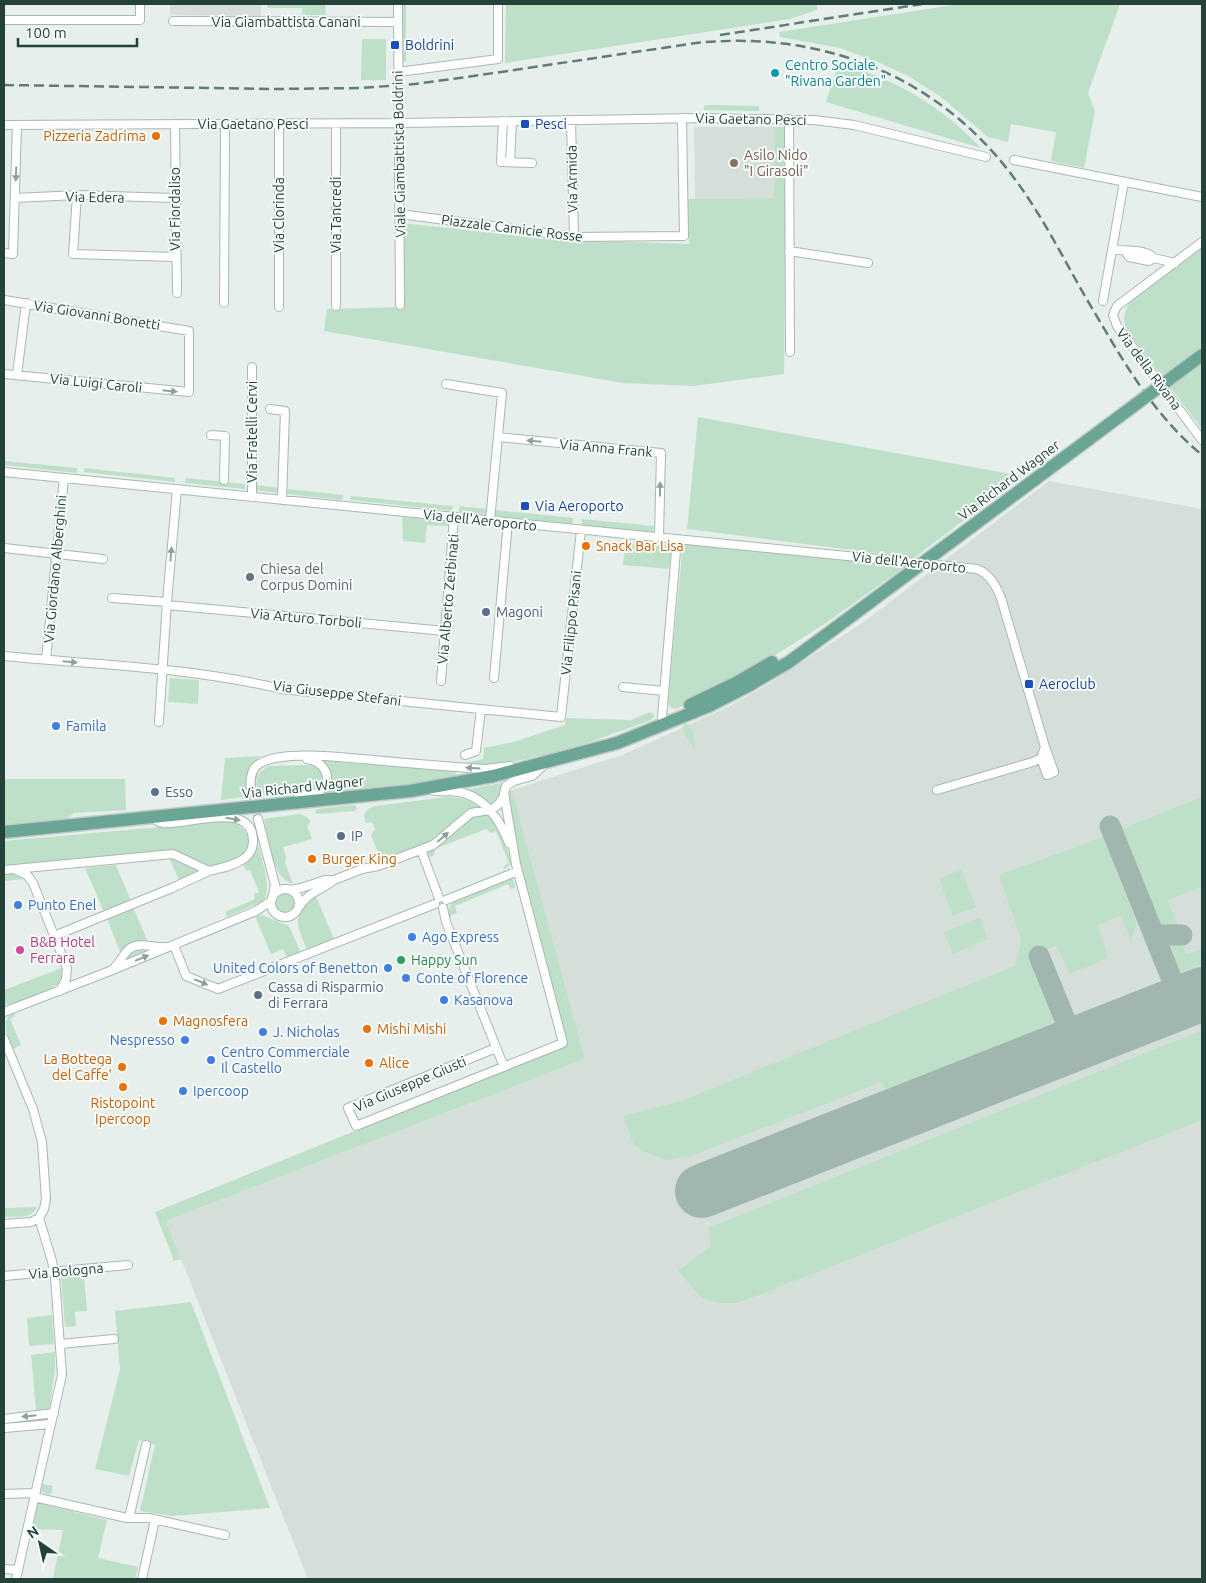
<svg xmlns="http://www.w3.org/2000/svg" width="1206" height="1583" viewBox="0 0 1206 1583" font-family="Ubuntu,sans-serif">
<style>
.built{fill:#d4dfda}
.green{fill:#bfe0c8}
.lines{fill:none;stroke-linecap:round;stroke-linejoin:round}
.taxiway{stroke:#a2b6b0;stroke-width:21}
.runway{stroke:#a2b6b0;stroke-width:54}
.minor-tunnel{stroke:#bfccc8;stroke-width:8;stroke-dasharray:8 4;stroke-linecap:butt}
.minor-casing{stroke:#a8b8b2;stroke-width:10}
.primary-casing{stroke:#c2cac8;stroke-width:15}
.minor{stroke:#fff;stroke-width:8}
.primary{stroke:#6aa596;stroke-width:12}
.rail{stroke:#5f7d75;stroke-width:2.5;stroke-dasharray:10 5;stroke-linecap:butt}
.primary-bridge-casing{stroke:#c2cac8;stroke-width:15;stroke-linecap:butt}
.primary-bridge{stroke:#6aa596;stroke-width:12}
.oneway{fill:#92a09c}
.transit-dot{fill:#1a4fb4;stroke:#f7fbf9;stroke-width:2}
.culture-dot{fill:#0f9aa8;stroke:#f7fbf9;stroke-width:2}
.food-dot{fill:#e8710a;stroke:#f7fbf9;stroke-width:2}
.education-dot{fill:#8d6e63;stroke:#f7fbf9;stroke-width:2}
.worship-dot{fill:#6b7280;stroke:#f7fbf9;stroke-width:2}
.service-dot{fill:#5c6f8a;stroke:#f7fbf9;stroke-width:2}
.shop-dot{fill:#3f7fe0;stroke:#f7fbf9;stroke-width:2}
.hotel-dot{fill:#d1479c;stroke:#f7fbf9;stroke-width:2}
.leisure-dot{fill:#2e9e5b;stroke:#f7fbf9;stroke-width:2}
.labels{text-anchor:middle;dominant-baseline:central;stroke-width:4;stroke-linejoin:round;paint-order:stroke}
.street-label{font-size:14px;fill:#24423a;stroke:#f7fbf9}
.transit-label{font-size:14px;fill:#164399;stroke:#f7fbf9;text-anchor:start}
.culture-label{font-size:14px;fill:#0d838f;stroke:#f7fbf9;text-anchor:start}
.food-label{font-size:14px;fill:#c56008;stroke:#f7fbf9;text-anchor:start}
.education-label{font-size:14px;fill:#785e54;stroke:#f7fbf9;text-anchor:start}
.worship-label{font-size:14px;fill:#5b616d;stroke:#f7fbf9;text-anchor:start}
.service-label{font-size:14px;fill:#4e5e75;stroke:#f7fbf9;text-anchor:start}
.shop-label{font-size:14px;fill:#366cbe;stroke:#f7fbf9;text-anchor:start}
.hotel-label{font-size:14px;fill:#b23c85;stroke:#f7fbf9;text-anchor:start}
.leisure-label{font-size:14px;fill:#27864d;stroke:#f7fbf9;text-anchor:start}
</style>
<rect width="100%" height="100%" fill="#e6efeb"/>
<path class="built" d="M170,4H261V16L170,15Z
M694,127H775L774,198L695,199Z
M1049,481L1202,509V1579H308L166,1221L585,1059L512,790L622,755L728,707L765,686L861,624Z"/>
<path class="green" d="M267,4H325L326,15H302V8H267Z
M401,4H406V61H402Z
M506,4H823L817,5V10L790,19L505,63Z
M960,4H1120L1088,93L1095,111L1084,168L1051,161L1056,132L1011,124L1008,142L988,137L941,97L910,77L880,63L840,48L780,37L779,32Z
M362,39H386V80H361Z
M839,63C897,80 939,104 981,148L826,102Z
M704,105L759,106V111L704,110Z
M775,127H786L784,374L693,386L623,383L324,331L327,309L404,307L403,223L545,239L689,244L687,199L774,198Z
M1202,248V429L1128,332C1122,320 1123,313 1130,302Z
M698,417L1022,476L914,558L687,529Z
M4,461L77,468V473L4,465Z
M84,468L175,478V482L84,472Z
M186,478L245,484V489L185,483Z
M255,485L280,488L279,493L254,490Z
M288,489L343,495L342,500L287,494Z
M351,496L453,506V511L350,500Z
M460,506L486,509V514L459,512Z
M496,510L573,518L572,524L495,516Z
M402,517L450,521V526L427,525L425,543L403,541Z
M582,519L654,526L653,532L582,525Z
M626,541L672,545L669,569L623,565Z
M683,544L906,566L823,625L744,675L676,709L670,707L668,701Z
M170,678L199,680L198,704L168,702Z
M650,712L654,714V717L649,721L550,756H539L490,767L464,765L465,763L483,759L484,748L513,742L565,725L566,718L631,720Z
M685,722L693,730L695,748L684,734L683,725Z
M260,756C246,767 245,780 246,797L221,800L225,758Z
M321,761L452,770L455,771L456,775L454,778L443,780L330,794L327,789C333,779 330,768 321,761Z
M311,765L317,766L323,774L324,780L318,789L259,796C254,781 255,773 269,766Z
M4,779H125L126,810L74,813L67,819L4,827Z
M506,782C501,790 501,802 492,805L466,790Z
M512,790L585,1059L166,1221L181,1259L174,1261L155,1212L567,1045L521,869L507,796L509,791Z
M447,797C461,797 471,800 481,809L435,841L383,860L381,859L371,835L375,829L372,822L366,823L364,815L369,808L375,806Z
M1202,797V887L1168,900L1178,926H1159L1122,829Z
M353,805L356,806L357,809L354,811L318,814L315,813L317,809Z
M480,812L491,815L505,840L511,862L510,865L503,870L505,865L509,863L496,831L491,833L486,829L437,848L435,850L434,855L428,858L427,851L470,816Z
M299,814L307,817L311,822L307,825L312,839L283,847L286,858L285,862L293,884C271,878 268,838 264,819Z
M227,821C242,823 250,833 250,847L246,854L233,862L210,868L175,852L4,867V841Z
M1103,837L1137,924L1131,940L1121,916L1098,925L1108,958L1070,974L1056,946L1031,956L1059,1025L886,1092L882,1082L691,1156L666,1160L642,1151L633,1143L623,1116L678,1102L1015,966L1021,940L999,875Z
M256,838C259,850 275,893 262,901C252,907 238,912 227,917L225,912L255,899L254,894L259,892L250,870L246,871L243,864L250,858Z
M169,858L202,871L179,880Z
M116,865L131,901L104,912L85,868Z
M961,870L976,907L953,916L939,879Z
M11,872L19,874L27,879L4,881V873Z
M509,878L513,880L516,887L511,889L508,884L455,906L457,913L452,915L450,918L448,909L454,900Z
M275 903a10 10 0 1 1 20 0a10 10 0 1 1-20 0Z
M315,894L334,939L307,950C295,920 292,918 315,894Z
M133,907L148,942L121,955L107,918Z
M262,915L289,926L301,953L287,958L283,949L271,954L255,916Z
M980,918L988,939L953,954L944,932Z
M1181,940L1186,955L1202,949V964L1180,972L1170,944Z
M139,949L147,950L148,954L127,962L125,958L134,950Z
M62,968L63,979C55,990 17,1006 4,1004V990Z
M13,1012L15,1016L10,1019L21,1045L13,1049C7,1036 0,1021 13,1012Z
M1202,1030V1120L738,1303H718L702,1298L678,1271L711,1246L708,1228Z
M37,1207C32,1220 16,1216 4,1217V1208Z
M84,1275L87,1311L75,1312L76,1326L65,1327L61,1277Z
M191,1302L270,1508L173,1516L140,1511L155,1445L139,1440L129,1476L95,1469L120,1370L115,1311Z
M52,1315L54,1344L29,1346L27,1318Z
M55,1352V1370L49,1409L36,1410L31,1355Z
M42,1484L53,1486L51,1495L42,1492L41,1488Z
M38,1503L107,1520L98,1558L138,1567L135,1579H53L63,1530L32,1529Z"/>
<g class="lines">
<path class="taxiway" d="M1110,826L1181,1002
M1154,935H1182
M1039,956L1075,1044"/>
<path class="runway" d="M702,1191L1202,994"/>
<path class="minor-tunnel" d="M251,791L258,819"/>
<defs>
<path id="minor" d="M398,4L400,305
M4,20H140V4
M173,21L398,22
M398,72L498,59V5
M789,119L790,352
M571,120L574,237
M503,121L501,162L532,163
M175,124L177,293
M279,124V307
M4,125L400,123L699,118L814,120L854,125L986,157
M1014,160L1202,197
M510,162L512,121
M77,195L73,254L175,257
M15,198L77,195L175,198
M400,214L574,237L684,236L682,118
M1202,242L1117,306L1113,315L1117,326L1202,440
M1112,249C1125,252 1145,248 1154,258
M789,251L868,263
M1126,252L1129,257L1149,261L1154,258L1175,263
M4,253L13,254L17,125
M4,300L189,331V392L4,374
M1103,301L1124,182
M224,303L225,124
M336,306V124
M252,367V497
M17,375L26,303
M446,384L502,393L490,521
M270,409L285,411L282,500
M211,435L225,436L224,480
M498,437L661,453L659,537
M4,472L977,569C990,574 996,586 1001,598L1045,747L1041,758L1047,775L1054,772L1045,747
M4,548L103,559
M112,598L167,602
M167,605L445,631
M4,656C96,665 191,667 281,689L561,717L581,530
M46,660L64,478
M494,678L508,522
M441,681L454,517
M623,687L664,691
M662,717L677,539
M159,722L167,602L177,489
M465,755L476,751L481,709
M431,790C441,793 449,790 459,792C485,797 500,820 509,843
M937,790L1033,762L1041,758
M251,791C250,781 250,770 259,764C284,748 355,759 384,761C418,764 452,767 486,769L510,766
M299,796L317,793L327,784C329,770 320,761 307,759
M258,819L275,885L273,895
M421,850L439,898
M4,870L173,854L209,871C221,868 234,866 245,858C250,854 253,848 253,841C253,799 186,826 163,823C160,823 156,820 153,818
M16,870L27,875L33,883L67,968L66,979L60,991
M271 903a14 14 0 1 1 28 0a14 14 0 1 1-28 0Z
M290,890L301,888L325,880H334L362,869L378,866L433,845L471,813L490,810L497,806L503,798L506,786L514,781L532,776L545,764
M446,900L518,871
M299,907C309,891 321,891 334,880
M443,908L446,922L504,1067
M54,936L172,888L209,871
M174,945L186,976L218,989L435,904
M114,968C120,962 123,955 129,949C139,941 153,948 165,947
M4,1012L110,971L256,911L271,901
M4,1039L33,1109L42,1142L46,1199L44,1209L39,1218
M496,1048L348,1108L356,1126L563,1043L516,864L504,793
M4,1224L31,1222L39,1218
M4,1276L128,1265
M60,1344L114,1339
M4,1419L54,1413
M4,1428L51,1424
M4,1494L35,1493
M34,1497L127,1518H149L225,1535
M129,1518L146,1445
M4,1569L18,1570
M16,1579L62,1375L55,1277L52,1261L39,1218
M142,1579L155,1520"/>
<path id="primary" d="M690,705L736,683L772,662
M4,832L410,791L493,776L617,743L709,706L748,686L789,662L834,629"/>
</defs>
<use href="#minor" class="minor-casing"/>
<use href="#primary" class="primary-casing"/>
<use href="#minor" class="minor"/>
<use href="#primary" class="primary"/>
<path class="rail" d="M720,35L922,4
M4,85L277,89L360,88L415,84L467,77L696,43C821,30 938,75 1014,178C1042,215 1063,258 1086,298C1120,355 1150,412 1202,455"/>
<defs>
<path id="primary-bridge" d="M834,629L1202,355"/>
</defs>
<use href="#primary-bridge" class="primary-bridge-casing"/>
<use href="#primary-bridge" class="primary-bridge"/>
</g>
<defs><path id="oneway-solid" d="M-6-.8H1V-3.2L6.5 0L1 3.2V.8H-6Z" transform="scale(1.25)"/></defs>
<g class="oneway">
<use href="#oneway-solid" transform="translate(16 174) rotate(92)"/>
<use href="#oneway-solid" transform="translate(170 391) rotate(6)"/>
<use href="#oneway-solid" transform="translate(534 441) rotate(-175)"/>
<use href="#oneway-solid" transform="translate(660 489) rotate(-89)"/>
<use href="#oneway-solid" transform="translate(171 554) rotate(-85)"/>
<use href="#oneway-solid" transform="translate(70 662) rotate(5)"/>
<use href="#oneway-solid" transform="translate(473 768) rotate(-177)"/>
<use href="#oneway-solid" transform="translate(233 819) rotate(10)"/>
<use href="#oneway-solid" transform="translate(443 837) rotate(-41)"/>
<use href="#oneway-solid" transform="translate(142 958) rotate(-22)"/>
<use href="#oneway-solid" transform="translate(201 982) rotate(23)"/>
<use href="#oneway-solid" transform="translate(29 1416) rotate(174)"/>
</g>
<g class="transit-dot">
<rect x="390" y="40" width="10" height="10" rx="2.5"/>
<rect x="520" y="119" width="10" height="10" rx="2.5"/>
<rect x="520" y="501" width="10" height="10" rx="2.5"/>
<rect x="1024" y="679" width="10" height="10" rx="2.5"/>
</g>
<circle class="culture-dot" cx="775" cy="73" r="5"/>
<g class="food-dot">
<circle cx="156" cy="136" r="5"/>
<circle cx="586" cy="546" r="5"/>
<circle cx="312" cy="859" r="5"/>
<circle cx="163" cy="1021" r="5"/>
<circle cx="367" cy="1029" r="5"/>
<circle cx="369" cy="1063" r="5"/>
<circle cx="122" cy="1067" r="5"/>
<circle cx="123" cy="1087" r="5"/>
</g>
<circle class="education-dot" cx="734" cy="163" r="5"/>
<circle class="worship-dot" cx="250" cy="577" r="5"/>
<g class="service-dot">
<circle cx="486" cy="612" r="5"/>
<circle cx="155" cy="792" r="5"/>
<circle cx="341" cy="836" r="5"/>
<circle cx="258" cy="995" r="5"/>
</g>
<g class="shop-dot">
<circle cx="56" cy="726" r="5"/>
<circle cx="18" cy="905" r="5"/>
<circle cx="412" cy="937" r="5"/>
<circle cx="388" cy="968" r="5"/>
<circle cx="406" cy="978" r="5"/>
<circle cx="444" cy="1000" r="5"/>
<circle cx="263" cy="1032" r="5"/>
<circle cx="185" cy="1040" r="5"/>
<circle cx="211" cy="1060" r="5"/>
<circle cx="183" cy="1091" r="5"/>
</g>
<circle class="hotel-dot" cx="20" cy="950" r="5"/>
<circle class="leisure-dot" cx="401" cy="960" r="5"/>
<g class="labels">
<g class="street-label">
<text x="286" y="22">Via Giambattista Canani</text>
<text transform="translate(751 119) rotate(1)">Via Gaetano Pesci</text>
<text x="253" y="124">Via Gaetano Pesci</text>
<text transform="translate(399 154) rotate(-91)">Viale Giambattista Boldrini</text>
<text transform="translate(572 179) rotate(-91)">Via Armida</text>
<text transform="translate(95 197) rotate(1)">Via Edera</text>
<text transform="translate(175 209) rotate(-90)">Via Fiordaliso</text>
<text transform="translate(279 215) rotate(-90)">Via Clorinda</text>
<text transform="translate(336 215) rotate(-90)">Via Tancredi</text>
<text transform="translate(512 228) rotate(7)">Piazzale Camicie Rosse</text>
<text transform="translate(97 315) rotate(9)">Via Giovanni Bonetti</text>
<text transform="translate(1149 369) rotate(53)">Via della Rivana</text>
<text transform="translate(96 383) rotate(6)">Via Luigi Caroli</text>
<text transform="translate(252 432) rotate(-90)">Via Fratelli Cervi</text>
<text transform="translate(606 448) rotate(5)">Via Anna Frank</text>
<text transform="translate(1009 480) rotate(-37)">Via Richard Wagner</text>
<text transform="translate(480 520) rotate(6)">Via dell'Aeroporto</text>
<text transform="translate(909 562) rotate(6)">Via dell'Aeroporto</text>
<text transform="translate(55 569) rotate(-85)">Via Giordano Alberghini</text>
<text transform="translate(448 599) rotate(-85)">Via Alberto Zerbinati</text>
<text transform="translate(306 618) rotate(5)">Via Arturo Torboli</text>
<text transform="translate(571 623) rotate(-84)">Via Filippo Pisani</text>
<text transform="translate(337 693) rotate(7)">Via Giuseppe Stefani</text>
<text transform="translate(303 787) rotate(-6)">Via Richard Wagner</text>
<text transform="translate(410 1084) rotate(-23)">Via Giuseppe Giusti</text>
<text transform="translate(66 1271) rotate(-5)">Via Bologna</text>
</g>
<g class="transit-label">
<text x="405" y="45">Boldrini</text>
<text x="535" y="124">Pesci</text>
<text x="535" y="506">Via Aeroporto</text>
<text x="1039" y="684">Aeroclub</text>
</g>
<g class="culture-label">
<text x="785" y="65">Centro Sociale<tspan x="785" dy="16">"Rivana Garden"</tspan></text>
</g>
<g class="food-label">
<text x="146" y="136" text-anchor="end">Pizzeria Zadrima</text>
<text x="596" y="546">Snack Bar Lisa</text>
<text x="322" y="859">Burger King</text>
<text x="173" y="1021">Magnosfera</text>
<text x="377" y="1029">Mishi Mishi</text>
<text x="112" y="1059" text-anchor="end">La Bottega<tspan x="112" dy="16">del Caffe'</tspan></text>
<text x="379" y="1063">Alice</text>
<text x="123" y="1103" text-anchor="middle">Ristopoint<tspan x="123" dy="16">Ipercoop</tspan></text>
</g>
<g class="education-label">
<text x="744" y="155">Asilo Nido<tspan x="744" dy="16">"I Girasoli"</tspan></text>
</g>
<g class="worship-label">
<text x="260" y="569">Chiesa del<tspan x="260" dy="16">Corpus Domini</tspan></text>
</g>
<g class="service-label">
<text x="496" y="612">Magoni</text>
<text x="165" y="792">Esso</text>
<text x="351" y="836">IP</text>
<text x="268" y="987">Cassa di Risparmio<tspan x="268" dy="16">di Ferrara</tspan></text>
</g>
<g class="shop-label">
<text x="66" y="726">Famila</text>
<text x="28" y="905">Punto Enel</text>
<text x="422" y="937">Ago Express</text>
<text x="378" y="968" text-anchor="end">United Colors of Benetton</text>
<text x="416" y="978">Conte of Florence</text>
<text x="454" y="1000">Kasanova</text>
<text x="273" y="1032">J. Nicholas</text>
<text x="175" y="1040" text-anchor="end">Nespresso</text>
<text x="221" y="1052">Centro Commerciale<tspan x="221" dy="16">Il Castello</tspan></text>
<text x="193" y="1091">Ipercoop</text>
</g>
<g class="hotel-label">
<text x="30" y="942">B&amp;B Hotel<tspan x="30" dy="16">Ferrara</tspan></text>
</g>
<g class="leisure-label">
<text x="411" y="960">Happy Sun</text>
</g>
</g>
<rect width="1206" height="1583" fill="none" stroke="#24423a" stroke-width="10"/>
<g transform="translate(40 1543) rotate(326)" stroke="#f7fbf9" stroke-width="4" paint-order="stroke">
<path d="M0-4L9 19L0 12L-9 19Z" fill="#24423a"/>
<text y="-8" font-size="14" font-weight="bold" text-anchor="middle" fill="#24423a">N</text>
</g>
<path d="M18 38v8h119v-8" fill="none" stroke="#24423a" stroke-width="2.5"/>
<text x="25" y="38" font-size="15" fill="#24423a" stroke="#f7fbf9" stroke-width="4" paint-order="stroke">100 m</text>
</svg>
